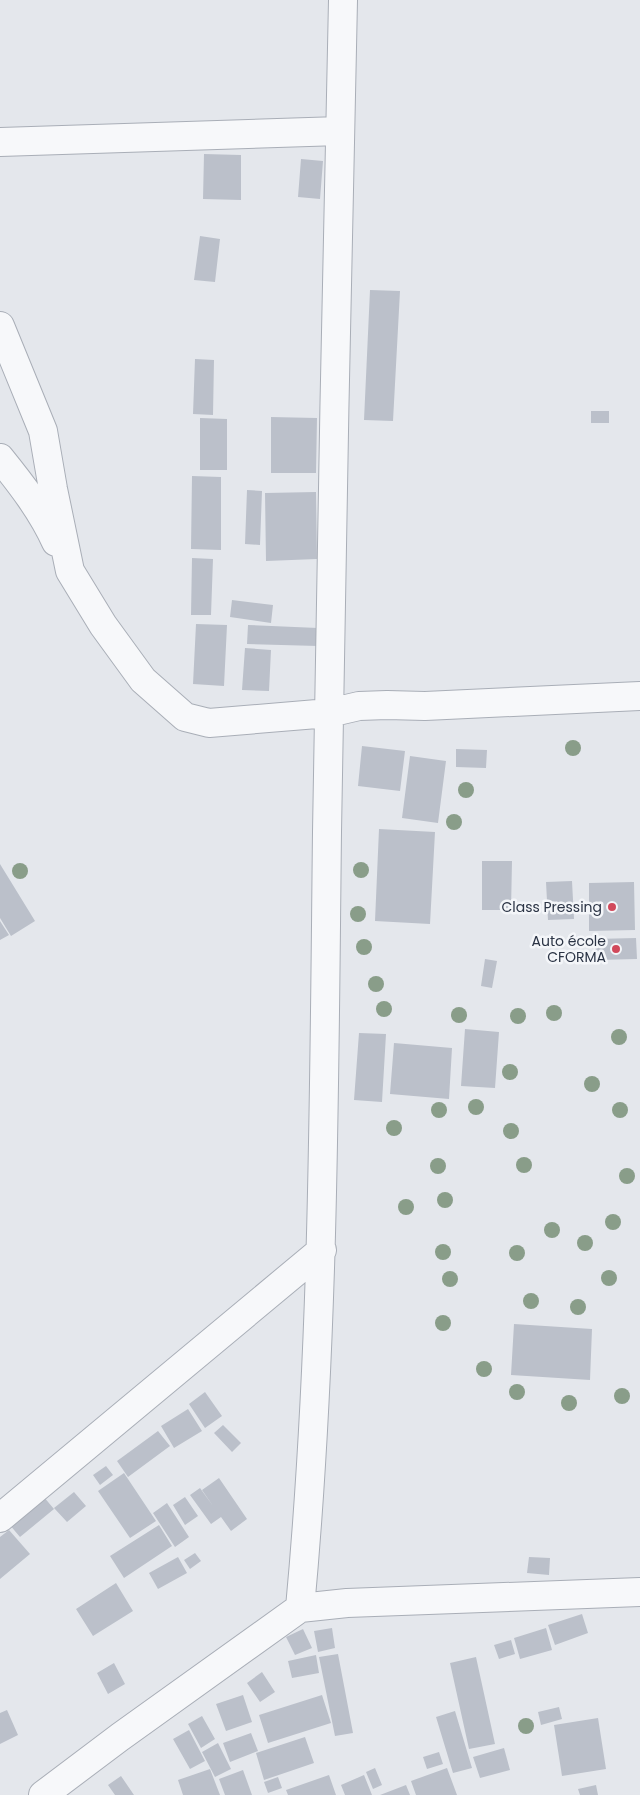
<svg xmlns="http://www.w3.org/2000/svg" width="640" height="1795" viewBox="0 0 640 1795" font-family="Poppins,sans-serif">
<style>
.building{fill:#bbc0ca}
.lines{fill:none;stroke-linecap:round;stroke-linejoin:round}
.minor-casing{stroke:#a9aeb7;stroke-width:30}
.minor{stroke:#f7f8fa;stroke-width:28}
.tree{fill:#899d89}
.poi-dot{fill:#d1495b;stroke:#f4f6f9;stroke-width:2}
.labels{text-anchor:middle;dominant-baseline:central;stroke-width:5;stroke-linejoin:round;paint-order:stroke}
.poi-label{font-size:14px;fill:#2b3445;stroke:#f4f6f9;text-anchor:end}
</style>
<rect width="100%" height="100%" fill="#e4e7ec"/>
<path class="building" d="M204,154L241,155V200L203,199Z
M301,159L323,161L320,199L298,197Z
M200,236L220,239L215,282L194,280Z
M370,290L400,291L393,421L364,420Z
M195,359L214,360L213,415L193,414Z
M591,411H609V423H591Z
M271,417L317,418L316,473H271Z
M200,418L227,419V470H200Z
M192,476L221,477V550L191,549Z
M247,490L262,491L260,545L245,544Z
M316,492L317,559L266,561L265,493Z
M192,558L213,559L211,615H191Z
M232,600L273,605L271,623L230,617Z
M196,624L227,625L224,686L193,684Z
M248,625L318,628V646L247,644Z
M245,648L271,650L269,691L242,690Z
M362,746L405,751L400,791L358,786Z
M456,749L487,750L486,768L456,767Z
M410,756L446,761L438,823L402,818Z
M379,829L435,832L430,924L375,921Z
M482,861H512L511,910H482Z
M0,864L35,921L11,936L0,918Z
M572,881L574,919L548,920L546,882Z
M634,882L635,930L589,931V883Z
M0,921L9,935L0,940Z
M636,938L637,959L596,960L595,939Z
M485,959L497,961L492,988L481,986Z
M465,1029L499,1032L495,1088L461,1086Z
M359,1033L386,1034L382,1102L354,1100Z
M394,1043L452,1048L449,1099L390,1094Z
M514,1324L592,1329L590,1380L511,1375Z
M205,1392L222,1416L205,1428L189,1404Z
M188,1409L202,1431L174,1448L161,1426Z
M223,1425L241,1443L232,1452L214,1433Z
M158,1431L170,1446L128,1477L117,1461Z
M106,1466L113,1475L100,1485L93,1475Z
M124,1473L156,1521L130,1538L98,1491Z
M219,1478L247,1519L231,1531L221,1517L211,1524L190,1495L200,1488L213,1506L202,1490Z
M74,1492L86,1506L67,1522L54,1508Z
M43,1496L54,1509L20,1537L9,1524Z
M185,1497L198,1516L185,1525L173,1505Z
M167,1503L189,1537L175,1547L153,1513Z
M159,1525L172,1546L124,1578L110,1556Z
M9,1530L30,1554L0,1579V1537Z
M195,1553L201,1561L190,1569L184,1560Z
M178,1557L187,1573L158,1589L149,1573Z
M529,1557L550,1558L549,1575L527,1573Z
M116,1583L133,1611L93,1636L76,1609Z
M582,1614L588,1633L555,1645L548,1625Z
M332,1628L335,1648L318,1652L314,1631Z
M546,1628L552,1650L520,1659L514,1638Z
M303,1629L312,1648L295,1655L286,1637Z
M511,1640L515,1654L499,1659L494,1645Z
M338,1654L353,1733L335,1736L319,1657Z
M316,1655L319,1673L292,1678L288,1661Z
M476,1657L495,1744L469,1749L450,1663Z
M114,1663L125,1684L108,1694L97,1673Z
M262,1672L275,1692L260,1702L247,1683Z
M243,1695L252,1722L226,1731L216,1704Z
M322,1695L331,1723L268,1743L259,1715Z
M559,1707L562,1719L541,1725L538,1712Z
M7,1710L18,1735L0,1744V1713Z
M455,1711L472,1768L453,1773L436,1717Z
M202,1716L215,1739L201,1748L188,1724Z
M598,1718L606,1769L562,1776L554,1725Z
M189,1730L205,1761L190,1769L173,1739Z
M251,1733L258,1751L230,1762L223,1743Z
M305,1737L314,1763L264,1780L256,1753Z
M218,1743L231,1769L215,1777L202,1752Z
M504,1748L510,1770L480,1778L473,1757Z
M439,1752L443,1764L427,1769L423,1757Z
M375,1768L382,1785L373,1789L366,1772Z
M447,1768L457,1795H416L411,1781Z
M210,1769L220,1795H183L178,1780Z
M243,1770L252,1795H225L219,1779Z
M329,1775L336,1795H288L286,1790Z
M364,1775L372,1795H345L341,1785Z
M121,1776L134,1795H115L108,1785Z
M278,1777L282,1788L268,1793L264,1782Z
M406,1785L410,1795H380Z
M596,1785L598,1795H580L578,1789Z"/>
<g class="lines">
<defs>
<path id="minor" d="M0,142L340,131
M0,326L43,431L53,489L70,571L103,625L143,680L185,717L209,723L329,713L359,706L387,705L425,706L640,696
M0,458C21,484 42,511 56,542
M0,1518L322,1250
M300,1608C324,1350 324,1091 327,832C331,555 337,277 343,0
M43,1795L120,1737L300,1608L347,1603L640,1592"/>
</defs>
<use href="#minor" class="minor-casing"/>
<use href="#minor" class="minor"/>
</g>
<g class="tree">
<circle cx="573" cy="748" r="8"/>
<circle cx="466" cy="790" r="8"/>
<circle cx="454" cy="822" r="8"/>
<circle cx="361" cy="870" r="8"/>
<circle cx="20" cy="871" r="8"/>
<circle cx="358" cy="914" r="8"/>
<circle cx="364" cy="947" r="8"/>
<circle cx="376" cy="984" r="8"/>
<circle cx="384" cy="1009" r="8"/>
<circle cx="554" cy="1013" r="8"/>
<circle cx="459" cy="1015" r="8"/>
<circle cx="518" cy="1016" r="8"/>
<circle cx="619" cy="1037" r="8"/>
<circle cx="510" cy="1072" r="8"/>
<circle cx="592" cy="1084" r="8"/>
<circle cx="476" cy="1107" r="8"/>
<circle cx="439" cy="1110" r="8"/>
<circle cx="620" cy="1110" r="8"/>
<circle cx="394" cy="1128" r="8"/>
<circle cx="511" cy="1131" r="8"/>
<circle cx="524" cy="1165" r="8"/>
<circle cx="438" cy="1166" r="8"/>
<circle cx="627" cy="1176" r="8"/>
<circle cx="445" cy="1200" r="8"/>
<circle cx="406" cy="1207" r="8"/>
<circle cx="613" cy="1222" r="8"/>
<circle cx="552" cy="1230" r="8"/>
<circle cx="585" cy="1243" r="8"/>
<circle cx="443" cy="1252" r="8"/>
<circle cx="517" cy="1253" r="8"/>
<circle cx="609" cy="1278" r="8"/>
<circle cx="450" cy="1279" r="8"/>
<circle cx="531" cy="1301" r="8"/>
<circle cx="578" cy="1307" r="8"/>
<circle cx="443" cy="1323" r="8"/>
<circle cx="484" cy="1369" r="8"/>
<circle cx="517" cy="1392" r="8"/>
<circle cx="622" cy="1396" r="8"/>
<circle cx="569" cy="1403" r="8"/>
<circle cx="526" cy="1726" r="8"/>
</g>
<g class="poi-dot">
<circle cx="612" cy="907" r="5"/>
<circle cx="616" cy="949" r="5"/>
</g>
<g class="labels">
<g class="poi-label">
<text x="602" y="907">Class Pressing</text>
<text x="606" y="941">Auto école<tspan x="606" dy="16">CFORMA</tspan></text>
</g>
</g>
</svg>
